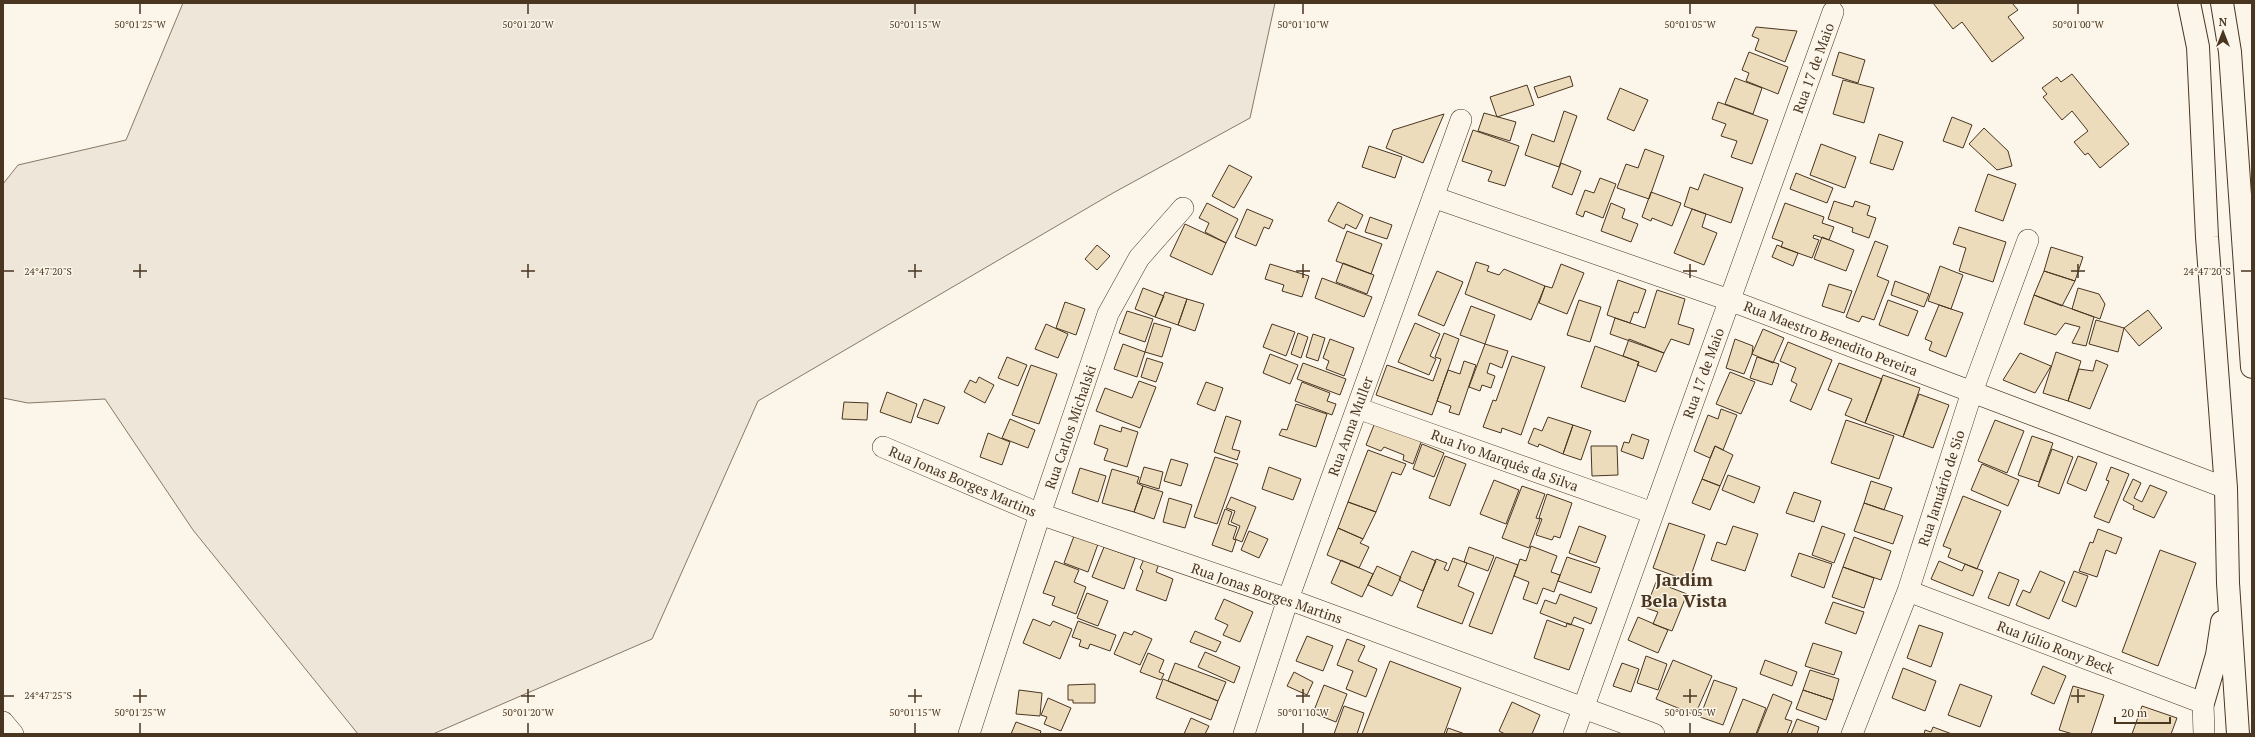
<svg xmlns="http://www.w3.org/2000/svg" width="2255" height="737" viewBox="0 0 2255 737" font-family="'PT Serif',serif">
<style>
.green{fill:#ede6d9;stroke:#887966}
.building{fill:#ecdcbc;stroke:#4a3520}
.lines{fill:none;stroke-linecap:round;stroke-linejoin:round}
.minor-casing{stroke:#4a3520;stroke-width:22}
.highway-casing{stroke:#4a3520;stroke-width:24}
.minor{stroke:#fbf6e9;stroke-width:21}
.highway{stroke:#fbf6e9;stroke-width:22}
.ticks{fill:none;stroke:#4a3520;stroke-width:1.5}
.labels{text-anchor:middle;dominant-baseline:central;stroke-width:3;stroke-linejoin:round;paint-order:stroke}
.street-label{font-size:14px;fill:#4a3520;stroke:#fbf6e9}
.district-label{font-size:18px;font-weight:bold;fill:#4a3520;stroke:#fbf6e9}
.ticks-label{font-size:10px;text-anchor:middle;fill:#4a3520;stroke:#fbf6e9;stroke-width:3;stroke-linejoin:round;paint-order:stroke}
</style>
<rect width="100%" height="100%" fill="#fbf6e9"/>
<path class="green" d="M183,3H1275L1250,118L1113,193L758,401L652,639L433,734H358L193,530L105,399L28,403L3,398V184L18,165L126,140Z"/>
<path class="building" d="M1933,3H2012L2018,10L2008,17L2024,38L1992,62L1962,22L1953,29Z
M1756,27L1797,31L1785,62L1755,50L1759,39L1752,36Z
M1749,52L1788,67L1778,94L1746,81L1749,73L1742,70Z
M1839,52L1865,60L1858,83L1832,75Z
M2072,74L2129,144L2100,168L2088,153L2085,155L2074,142L2088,131L2072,111L2062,120L2043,97L2047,94L2042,88L2057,77L2061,82Z
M1570,76L1573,86L1538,98L1534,87Z
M1735,78L1762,88L1753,114L1725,104Z
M1843,80L1874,88L1864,123L1833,114Z
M1527,85L1534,105L1497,117L1490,97Z
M1620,88L1648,100L1634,131L1607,119Z
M1718,102L1768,120L1752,164L1731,157L1737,141L1721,136L1726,124L1712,119Z
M1564,111L1577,116L1559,167L1525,155L1532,134L1554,142Z
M1484,113L1516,122L1510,141L1478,131Z
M1444,114L1423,163L1386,148L1393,130Z
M1952,117L1972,125L1963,148L1943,141Z
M1984,128L2008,151L2012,166L1997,170L1969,144Z
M1473,130L1519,146L1505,186L1488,181L1492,171L1462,161Z
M1879,134L1903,142L1893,170L1870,163Z
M1821,144L1856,157L1845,188L1810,175Z
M1369,146L1402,157L1395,178L1362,167Z
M1645,149L1664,156L1649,199L1617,188L1626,164L1638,168Z
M1561,163L1581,171L1572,195L1552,187Z
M1229,165L1252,177L1234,208L1212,196Z
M1796,173L1833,188L1827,203L1790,189Z
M1704,174L1743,188L1731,223L1684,206L1690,187L1698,190Z
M1988,174L2016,184L2003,221L1975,211Z
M1600,178L1616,184L1603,218L1585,211L1583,217L1576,214L1585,190L1594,193Z
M1651,192L1681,203L1672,226L1652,218L1651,221L1642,217Z
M1834,201L1853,207L1855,201L1870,206L1867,215L1876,218L1869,238L1852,232L1853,228L1828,219Z
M1338,202L1363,215L1356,229L1346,224L1344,229L1328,221Z
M1207,203L1238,219L1226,243L1205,232L1209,223L1199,218Z
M1611,203L1625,209L1622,218L1638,224L1631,242L1601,231Z
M1785,203L1824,217L1822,223L1834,227L1829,240L1814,235L1813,238L1819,240L1812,258L1781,247L1783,242L1772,238Z
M1247,209L1273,220L1269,229L1264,227L1256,246L1235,237Z
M1692,209L1706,214L1702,227L1717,233L1704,265L1674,253Z
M1370,217L1392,225L1387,239L1365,232Z
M1185,224L1226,243L1212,275L1170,256Z
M1959,227L2006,242L1993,282L1959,271L1966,248L1953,244Z
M1347,231L1382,244L1371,274L1336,261Z
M1822,237L1854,250L1846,271L1814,259Z
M1875,241L1888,246L1877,276L1889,281L1874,320L1862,316L1859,322L1846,317Z
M1097,245L1110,256L1097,270L1085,259Z
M1777,245L1798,253L1793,266L1772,257Z
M2051,247L2083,257L2075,281L2044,271Z
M1476,262L1489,266L1487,271L1499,275L1504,269L1545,286L1531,320L1465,294Z
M1343,263L1374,275L1367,294L1336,282Z
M1270,264L1309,276L1302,297L1282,291L1284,285L1265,279Z
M1561,264L1584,273L1567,314L1539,303L1545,286L1552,288Z
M1940,266L1963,275L1951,309L1928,301Z
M1437,271L1463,282L1444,326L1418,315Z
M2044,271L2075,281L2062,306L2034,295Z
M1322,278L1372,297L1364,317L1315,298Z
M1618,280L1646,290L1638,313L1634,312L1630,323L1607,315Z
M1895,281L1929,294L1924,307L1891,295Z
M1829,284L1852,291L1844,313L1822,306Z
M1143,288L1164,296L1155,317L1135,309Z
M2078,288L2099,294L2105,304L2100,319L2072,309Z
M1657,290L1685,299L1678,324L1694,329L1689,345L1671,339L1664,353L1610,334L1615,318L1645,328Z
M1165,292L1187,299L1178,325L1155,317Z
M2034,295L2094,317L2086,346L2072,343L2080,327L2065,323L2056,335L2024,324Z
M1187,299L1204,304L1195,331L1178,325Z
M1579,300L1601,307L1590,342L1567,335Z
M1888,300L1918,311L1908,336L1879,325Z
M1065,302L1085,309L1076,335L1056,328Z
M1939,305L1963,313L1946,357L1929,350L1932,342L1925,339Z
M1471,306L1495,315L1485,344L1460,335Z
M2148,310L2162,328L2139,346L2124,328Z
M1127,311L1153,319L1145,342L1119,333Z
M2096,320L2124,328L2118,352L2089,344Z
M1154,323L1171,328L1162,357L1145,352Z
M1415,323L1440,334L1430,356L1436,359L1429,375L1398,362Z
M1046,324L1068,334L1058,358L1035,349Z
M1272,324L1295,332L1286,356L1263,347Z
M1763,329L1784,338L1773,363L1752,354Z
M1298,333L1308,337L1301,358L1291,354Z
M1444,333L1459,339L1432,415L1376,395L1387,365L1433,381L1441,359L1435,357Z
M1313,334L1325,338L1318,361L1306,357Z
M1330,339L1354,348L1344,376L1326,369L1329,361L1323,358Z
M1629,339L1664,353L1656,372L1637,365L1639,362L1623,356Z
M1735,339L1753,346L1752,354L1744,374L1726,368Z
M1788,342L1832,360L1811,410L1790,401L1797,384L1791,381L1796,368L1780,361Z
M1123,344L1145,352L1137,377L1114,369Z
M1485,344L1508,351L1502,368L1490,363L1487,373L1495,376L1491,388L1482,385L1480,391L1469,387Z
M1595,346L1639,362L1625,402L1581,387Z
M2056,352L2081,361L2068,401L2043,393Z
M2020,353L2051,366L2035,393L2003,380Z
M1270,354L1298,365L1290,384L1263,373Z
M1512,356L1545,367L1521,435L1502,428L1501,433L1483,427L1493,400L1496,401Z
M1007,357L1027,365L1018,386L998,378Z
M1757,357L1779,364L1772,385L1750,378Z
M1147,358L1163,363L1156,382L1141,377Z
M2096,360L2108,365L2090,409L2068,401L2079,369L2093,371Z
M1464,361L1476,365L1459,415L1449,412L1451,406L1437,401L1448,370L1460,374Z
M1303,363L1346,379L1340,395L1297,379Z
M1839,363L1882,379L1865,423L1845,415L1852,399L1828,390Z
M1031,365L1057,374L1039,424L1012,415Z
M1730,372L1755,382L1741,414L1716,404Z
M1883,375L1920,388L1903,437L1865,423Z
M979,377L994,385L985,403L964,392L970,380L976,383Z
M1139,381L1156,387L1140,428L1096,411L1105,388L1132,398Z
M1206,382L1223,388L1215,411L1197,404Z
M1302,382L1330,393L1327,401L1336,404L1332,415L1295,401Z
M887,392L917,404L911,423L880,412Z
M1919,394L1949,405L1933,448L1903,437Z
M924,399L945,407L938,424L917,417Z
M844,402L868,403L867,420L842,419Z
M1296,404L1327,414L1316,447L1279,435L1282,429L1287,430Z
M1721,409L1737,415L1723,450L1715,446L1710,458L1694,451L1708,415L1718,419Z
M1226,416L1241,421L1232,449L1240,451L1237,460L1214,452Z
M1548,417L1573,425L1563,454L1539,444L1538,447L1528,443L1534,428L1542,431Z
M1010,419L1035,430L1028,448L1002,438Z
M1376,420L1423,437L1413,464L1403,460L1404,455L1384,447L1381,451L1366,445Z
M1846,420L1894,436L1879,479L1831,463Z
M1995,420L2024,431L2007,473L1978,461Z
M1100,425L1121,432L1122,427L1138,432L1127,467L1104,460L1108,449L1094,444Z
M1573,425L1591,431L1581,460L1563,454Z
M988,433L1010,442L1002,465L980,457Z
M1632,434L1649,440L1643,459L1621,451L1624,442L1629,443Z
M2032,436L2053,443L2039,482L2018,475Z
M1422,444L1444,453L1434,477L1413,469Z
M1591,446H1617L1618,475L1592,476Z
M1715,446L1733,455L1720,486L1702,479Z
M2052,449L2073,457L2059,494L2038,486Z
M1368,450L1406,464L1401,475L1392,472L1376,512L1348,502Z
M1445,456L1466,464L1450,506L1429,498Z
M2078,456L2097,463L2086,491L2067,483Z
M1215,457L1238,464L1217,524L1194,517Z
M1171,459L1188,464L1181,486L1164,481Z
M1982,464L2019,480L2008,506L1971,490Z
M1144,467L1163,472L1159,489L1139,483Z
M1269,467L1301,479L1293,500L1262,489Z
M2111,467L2129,474L2109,523L2094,517L2109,481L2106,480Z
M1080,468L1106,476L1098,502L1072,493Z
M1112,469L1139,477L1137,483L1143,486L1134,512L1102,503Z
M1728,475L1760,487L1754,503L1722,490Z
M1702,479L1720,486L1710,510L1692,503Z
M2133,479L2141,483L2134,498L2142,502L2150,485L2167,492L2154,518L2133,509L2134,506L2123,500Z
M1494,480L1519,490L1506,524L1480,514Z
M1871,481L1892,488L1884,510L1864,503Z
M1143,486L1163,492L1154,519L1134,512Z
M1522,486L1545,494L1536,518L1540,519L1529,548L1502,538Z
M1794,492L1821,501L1814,522L1786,513Z
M1547,494L1572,503L1560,538L1554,536L1552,540L1536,535L1542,519L1539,518Z
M1963,496L2001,511L1977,569L1948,557L1951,549L1943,546Z
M1231,497L1256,507L1242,542L1235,539L1240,526L1231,522L1235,511L1226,508Z
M1169,498L1192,505L1185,528L1163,522Z
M1348,502L1376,512L1363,539L1338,528Z
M1864,503L1903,516L1893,544L1854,531Z
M1225,509L1232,512L1228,524L1237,527L1233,539L1236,540L1232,552L1212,545Z
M1669,523L1705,535L1689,581L1653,568Z
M1579,526L1606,536L1596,563L1569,553Z
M1733,526L1758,534L1745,571L1711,560L1717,542L1726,545Z
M1822,526L1845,534L1834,563L1812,555Z
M1338,528L1363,539L1360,543L1369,547L1359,568L1327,555Z
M2098,529L2122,538L2116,554L2106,550L2097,577L2079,571L2090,542L2093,543Z
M1249,531L1268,539L1259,558L1241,550Z
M1074,536L1098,544L1088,572L1064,563Z
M1854,537L1891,551L1881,580L1843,567Z
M1531,546L1557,556L1551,572L1560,575L1554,592L1543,588L1537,604L1523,599L1529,582L1514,576L1520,559L1526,561Z
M1104,547L1135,558L1124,589L1092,577Z
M1469,547L1494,556L1488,571L1464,562Z
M2160,550L2196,563L2158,666L2122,652Z
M1412,551L1436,561L1423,591L1399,580Z
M1799,553L1832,564L1824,588L1791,576Z
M1496,557L1518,565L1492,634L1469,626Z
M1567,557L1600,568L1591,593L1558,581Z
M1453,558L1467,563L1458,586L1474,593L1462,624L1417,607L1436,559L1447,563L1444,569L1448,571Z
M1144,559L1159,564L1156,572L1173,579L1166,601L1136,590L1143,571L1140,568Z
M1341,560L1373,574L1362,597L1331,583Z
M1055,561L1079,570L1074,582L1086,587L1076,614L1052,605L1055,597L1043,593Z
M1939,561L1962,571L1965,564L1983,571L1973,596L1931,579Z
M1377,566L1401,577L1392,596L1368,585Z
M1843,567L1874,578L1864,608L1832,597Z
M2040,571L2065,582L2049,619L2016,605L2023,590L2030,593Z
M2074,571L2088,576L2076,607L2062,601Z
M1999,572L2019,580L2009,606L1988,598Z
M1656,582L1687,594L1672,631L1653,624L1658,612L1646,608Z
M1087,593L1108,601L1098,626L1077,618Z
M1560,594L1597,608L1591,624L1574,617L1571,625L1540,613L1545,600L1556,604Z
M1224,599L1253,612L1240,642L1223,635L1228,625L1215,619Z
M1833,602L1864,612L1856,634L1825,623Z
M1638,617L1668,630L1658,653L1628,640Z
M1033,619L1050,626L1053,621L1072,629L1060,659L1023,643Z
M1547,620L1566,627L1567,623L1584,629L1569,670L1534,658Z
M1078,621L1116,635L1110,651L1090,644L1088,649L1079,646L1081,640L1072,637Z
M1919,625L1943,633L1931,667L1907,658Z
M1134,631L1152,639L1140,665L1114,654L1124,632L1132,635Z
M1195,631L1221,642L1216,652L1190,642Z
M1307,636L1333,646L1323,671L1296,661Z
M1347,639L1365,646L1358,661L1377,669L1366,697L1346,689L1353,671L1337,665Z
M1813,643L1842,652L1834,675L1805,666Z
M1205,652L1240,667L1234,683L1198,667Z
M1148,653L1164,660L1159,672L1164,674L1161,680L1140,672Z
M1646,656L1667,664L1658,690L1637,683Z
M1673,660L1712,676L1695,715L1656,699Z
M1765,660L1797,672L1792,686L1760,674Z
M1390,661L1461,688L1444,734H1362Z
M1175,663L1226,682L1218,701L1168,681Z
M1622,663L1639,669L1631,692L1613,686Z
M2043,666L2066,676L2054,704L2031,694Z
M1903,668L1936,681L1925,711L1892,698Z
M1810,670L1839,679L1833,700L1803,690Z
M1294,672L1313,682L1307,695L1287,686Z
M1163,679L1218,701L1211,720L1156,698Z
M1714,680L1737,688L1723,725L1700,717Z
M1095,684V703H1073V700H1068V685Z
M1960,684L1992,696L1980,727L1948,715Z
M1324,685L1347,694L1336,722L1313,713Z
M2073,686L2104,695L2091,734H2073L2059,730Z
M1019,690L1042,693L1040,716L1016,714Z
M1803,690L1833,700L1826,720L1796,709Z
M1773,694L1792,702L1785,719L1792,721L1787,734H1757Z
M1048,698L1071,708L1061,731L1044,724L1047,717L1041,715Z
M1743,699L1766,708L1756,734H1729Z
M1512,702L1540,715L1532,734H1505L1499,731Z
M1344,706L1364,713L1357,734H1334Z
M2142,706L2177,718L2171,734H2132Z
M1191,718L1209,726L1205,734H1184Z
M1797,719L1819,727L1817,734H1791Z
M1016,722L1041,731L1040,734H1011Z
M1933,727L1952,734H1924L1925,730L1931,732Z
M1448,728L1465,734H1446Z"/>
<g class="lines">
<defs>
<path id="minor" d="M1433,197L1729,300L2226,488
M1357,408L1653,513
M883,447L1040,514L1288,599L1654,734
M1908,591L2203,703L2204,734
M3,722L13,734
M969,734L1040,514L1108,314L1139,258L1183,208
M1244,734L1288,599L1461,120
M1574,734L1833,12
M1852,734L1908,591L1972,392L2028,240"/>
<path id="highway" d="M2189,3L2198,47L2207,237L2226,488L2228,583L2238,734
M2222,3L2230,52L2252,367
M2203,703L2217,655L2222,622"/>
</defs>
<use href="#minor" class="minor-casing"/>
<use href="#highway" class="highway-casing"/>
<use href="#minor" class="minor"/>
<use href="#highway" class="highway"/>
</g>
<path class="ticks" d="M140,4V14M528,4V14M915,4V14M1303,4V14M1690,4V14M2078,4V14M140,264V278M528,264V278M915,264V278M1303,264V278M1690,264V278M2078,264V278M4,271H14M133,271H147M521,271H535M908,271H922M1296,271H1310M1683,271H1697M2071,271H2085M2241,271H2251M140,689V703M528,689V703M915,689V703M1303,689V703M1690,689V703M2078,689V703M4,696H14M133,696H147M521,696H535M908,696H922M1296,696H1310M1683,696H1697M2071,696H2085M140,723V733M528,723V733M915,723V733M1303,723V733M1690,723V733"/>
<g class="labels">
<g class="street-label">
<text transform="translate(1813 68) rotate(-70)">Rua 17 de Maio</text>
<text transform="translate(1831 338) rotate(21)">Rua Maestro Benedito Pereira</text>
<text transform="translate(1703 373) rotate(-70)">Rua 17 de Maio</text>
<text transform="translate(1350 426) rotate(-70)">Rua Anna Muller</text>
<text transform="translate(1070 427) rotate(-71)">Rua Carlos Michalski</text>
<text transform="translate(1505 460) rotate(20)">Rua Ivo Marquês da Silva</text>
<text transform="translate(963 481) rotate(23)">Rua Jonas Borges Martins</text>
<text transform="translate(1941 488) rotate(-72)">Rua Januário de Sio</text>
<text transform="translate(1267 593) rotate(19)">Rua Jonas Borges Martins</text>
<text transform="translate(2056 647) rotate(21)">Rua Júlio Rony Beck</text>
</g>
<g class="district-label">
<text x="1684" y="579">Jardim<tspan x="1684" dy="21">Bela Vista</tspan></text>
</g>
</g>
<g class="ticks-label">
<text x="140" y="28">50°01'25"W</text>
<text x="528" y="28">50°01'20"W</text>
<text x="915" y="28">50°01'15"W</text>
<text x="1303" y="28">50°01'10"W</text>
<text x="1690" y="28">50°01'05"W</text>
<text x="2078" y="28">50°01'00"W</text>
<text x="48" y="275">24°47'20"S</text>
<text x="2207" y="275">24°47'20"S</text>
<text x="48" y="699">24°47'25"S</text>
<text x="140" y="716">50°01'25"W</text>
<text x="528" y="716">50°01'20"W</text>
<text x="915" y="716">50°01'15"W</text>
<text x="1303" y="716">50°01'10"W</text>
<text x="1690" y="716">50°01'05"W</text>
</g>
<rect width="2255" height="737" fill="none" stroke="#4a3520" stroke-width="8"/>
<g transform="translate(2223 32)" stroke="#fbf6e9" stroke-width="3" paint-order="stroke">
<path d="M0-3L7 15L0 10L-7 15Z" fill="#4a3520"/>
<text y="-6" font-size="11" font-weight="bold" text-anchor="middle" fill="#4a3520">N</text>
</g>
<path d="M2115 717v6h55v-6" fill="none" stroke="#4a3520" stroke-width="2"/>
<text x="2121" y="717" font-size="12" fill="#4a3520" stroke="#fbf6e9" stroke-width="3" paint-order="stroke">20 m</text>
</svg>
